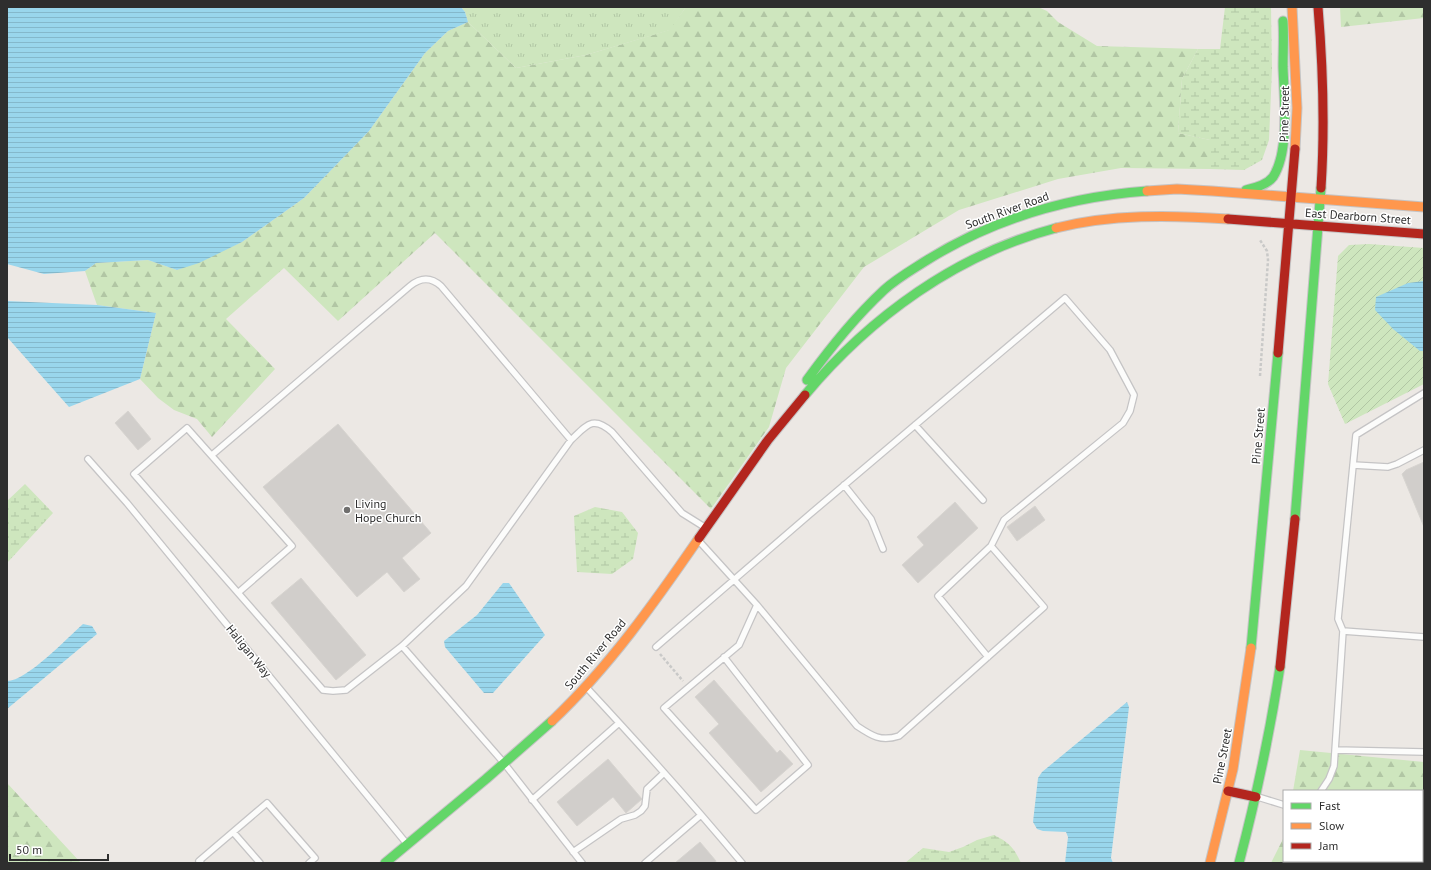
<svg xmlns="http://www.w3.org/2000/svg" width="1431" height="870" viewBox="0 0 1431 870" font-family="'PT Sans',sans-serif">
<style>
.forest{fill:url(#forest-firs)}
.wetland{fill:url(#wetland-marsh)}
.park{fill:url(#park-tufts)}
.garden{fill:url(#garden-furrows)}
.water{fill:url(#water-rules)}
.building{fill:#d1cecb;stroke:#d7d4d0}
.lines{fill:none;stroke-linecap:round;stroke-linejoin:round}
.lane-casing{stroke:#c5c4c5;stroke-width:8}
.fast-casing{stroke:#c5c4c5;stroke-width:11}
.slow-casing{stroke:#c5c4c5;stroke-width:11}
.jam-casing{stroke:#c5c4c5;stroke-width:11}
.path{stroke:#c9c9c8;stroke-width:2.5;stroke-dasharray:3 2;stroke-linecap:butt}
.lane{stroke:#fcfcfb;stroke-width:5.5}
.fast{stroke:#63d668;stroke-width:9}
.slow{stroke:#ff974d;stroke-width:9}
.jam{stroke:#b3261e;stroke-width:9}
.poi-dot{fill:#706f6e;stroke:#fff;stroke-width:1.5}
.labels{text-anchor:middle;dominant-baseline:central;stroke-width:3;stroke-linejoin:round;paint-order:stroke}
.street-label{font-size:12px;fill:#2e2e2e;stroke:#fff}
.poi-label{font-size:12px;fill:#2e2e2e;stroke:#fff;text-anchor:start}
</style>
<defs>
<pattern id="forest-firs" width="22" height="20" patternUnits="userSpaceOnUse"><rect width="22" height="20" fill="#cee6be"/><path d="M5 1l3.5 6h-7zM16 11l3.5 6h-7z" fill="#b1c6a4"/></pattern>
<pattern id="wetland-marsh" width="20" height="14" patternUnits="userSpaceOnUse"><rect width="20" height="14" fill="#cee6be"/><path d="M1 5h8M5 5V1M11 12h8M15 12V8" fill="none" stroke="#b1c6a4"/></pattern>
<pattern id="park-tufts" width="24" height="20" patternUnits="userSpaceOnUse"><rect width="24" height="20" fill="#cee6be"/><path d="M3 7l-1-3M5 7V3M7 7l1-3M15 17l-1-3M17 17v-4M19 17l1-3" fill="none" stroke="#b1c6a4"/></pattern>
<pattern id="garden-furrows" width="10" height="10" patternUnits="userSpaceOnUse"><rect width="10" height="10" fill="#cee6be"/><path d="M-1 1l2-2M0 10L10 0M9 11l2-2" fill="none" stroke="#b1c6a4"/></pattern>
<pattern id="water-rules" width="6" height="5" patternUnits="userSpaceOnUse"><rect width="6" height="5" fill="#99d6ec"/><path d="M0 2.5h6" fill="none" stroke="#84b8cb"/></pattern>
</defs>
<rect width="100%" height="100%" fill="#ece8e4"/>
<path class="forest" d="M686,7H1038L1047,11L1058,22L1097,46L1198,49L1182,79L1178,133L1210,140V169L1121,168L1058,179L959,210L864,267L786,368L769,427L711,509L435,233L338,321L284,268L226,319L275,369L212,437L197,419L174,410L158,398L140,379L156,313L97,305L85,271L96,263L148,260L177,270L242,242L304,198L369,131L425,53L448,31L468,22L516,68L586,55L669,30Z
M1340,7H1424V18L1341,27Z
M1300,750L1424,762V863H1271L1284,837V861H1422V791H1293Z
M7,783L81,863H7Z"/>
<path class="wetland" d="M1225,7H1271L1272,69L1269,140L1262,160L1244,170L1210,169V140L1178,133L1182,79L1198,49H1220Z
M25,484L53,513L7,563V501Z
M595,507L622,512L638,533L633,559L612,574L577,572L574,516Z
M994,835C1010,843 1014,848 1021,863H905L923,848L949,852L963,847L977,840Z"/>
<path class="park" d="M461,7H686L670,30L586,55L516,68L468,22L465,12Z"/>
<path class="garden" d="M1369,244L1424,248V384L1345,424L1328,384L1338,256L1349,245Z"/>
<path class="water" d="M7,7H461L465,12L468,22L448,31L425,53L369,131L304,198L242,242L199,263L177,270L148,260L96,263L85,271L44,274L7,264Z
M1424,281V351H1420L1393,329L1375,310L1376,297L1408,283Z
M7,301L97,305L156,313L140,379L69,407L7,337Z
M503,583H509L545,635L493,693H484L445,647L444,641L477,615Z
M83,624L92,626L97,634L7,709V681C27,681 67,638 83,624Z
M1127,702L1129,707L1111,858L1113,863H1065L1068,837L1066,832L1043,831L1037,829L1033,822L1038,778L1042,772Z"/>
<path class="building" d="M128,411L151,439L138,450L115,423Z
M338,424L431,533L402,558L420,579L404,592L387,572L357,597L263,487Z
M1424,462V527L1402,474L1406,470Z
M955,502L978,528L918,583L902,565L924,545L917,537Z
M1035,506L1045,520L1017,541L1007,527Z
M301,578L366,655L336,680L271,603Z
M714,680L777,753L780,750L793,764L761,792L709,733L719,724L695,697Z
M608,759L642,799L626,813L613,797L577,826L557,802Z
M700,842L716,861L715,863H675Z"/>
<g class="lines">
<defs>
<path id="lane" d="M915,425L983,500
M212,455L410,286C421,277 431,277 441,286L571,440
M88,459L127,503L407,844
M1353,465L1388,467L1397,464L1424,450
M844,485L871,519L883,549
M699,541L757,605L739,645L664,708L756,810L808,765L724,657
M239,592L292,546L187,428L134,474L323,690L333,691L346,690L402,646L466,586L571,440C587,425 593,415 612,432L682,513L706,528
M757,605L857,726C872,736 881,742 899,736L1044,607L991,546L938,596L988,657
M1343,631L1424,637
M402,646L504,763L582,863
M656,647L809,515L1065,298L1110,350L1134,395L1130,411L1123,423L1004,520L991,546
M587,688C640,745 692,803 742,863
M1335,750L1424,752
M1321,791L1329,779L1334,766L1343,631L1338,619L1356,435L1424,393
M1258,797L1284,805
M532,800L619,723
M233,832L260,863
M573,852L621,819L635,815L641,811L645,806L647,789L664,773
M201,863L199,861L267,803L315,858L309,863
M645,863L701,815"/>
<path id="fast" d="M1246,190C1255,188 1267,185 1273,177C1290,151 1284,97 1283,67C1283,52 1284,36 1283,21
M807,380C830,348 855,317 884,290C896,279 910,271 924,262C992,219 1067,197 1147,191
M805,395C870,317 957,254 1056,228
M1295,519L1321,188
M1251,648L1278,353
M385,863L486,779L552,721
M1239,863C1256,798 1270,733 1280,667"/>
<path id="slow" d="M1292,7L1297,108L1295,149
M1147,191L1177,189L1212,191L1424,207
M1056,228C1111,214 1171,215 1228,219
M552,721C609,667 655,602 699,538
M1210,863L1233,769L1251,648"/>
<path id="jam" d="M1318,7C1323,67 1325,127 1321,188
M1228,219L1424,234
M1278,353L1295,149
M699,538L768,440L805,395
M1280,667L1295,519
M1228,791L1256,797"/>
</defs>
<use href="#lane" class="lane-casing"/>
<use href="#fast" class="fast-casing"/>
<use href="#slow" class="slow-casing"/>
<use href="#jam" class="jam-casing"/>
<path class="path" d="M1260,376L1268,260L1267,251L1260,240
M660,654L683,681"/>
<use href="#lane" class="lane"/>
<use href="#fast" class="fast"/>
<use href="#slow" class="slow"/>
<use href="#jam" class="jam"/>
</g>
<circle class="poi-dot" cx="347" cy="510" r="4"/>
<g class="labels">
<g class="street-label">
<text transform="translate(1284 114) rotate(-89)">Pine Street</text>
<text transform="translate(1007 210) rotate(-20)">South River Road</text>
<text transform="translate(1358 216) rotate(4)">East Dearborn Street</text>
<text transform="translate(1258 436) rotate(-85)">Pine Street</text>
<text transform="translate(249 651) rotate(51)">Haligan Way</text>
<text transform="translate(595 654) rotate(-50)">South River Road</text>
<text transform="translate(1222 756) rotate(-79)">Pine Street</text>
</g>
<g class="poi-label">
<text x="355" y="503">Living<tspan x="355" dy="14">Hope Church</tspan></text>
</g>
</g>
<rect width="1431" height="870" fill="none" stroke="#2e2e2e" stroke-width="16"/>
<rect x="1283" y="790" width="140" height="72" fill="#ffffff" stroke="#ababab"/>
<rect x="1291" y="803" width="20" height="6" fill="#63d668" stroke="#ababab"/>
<text x="1319" y="810" font-size="12" fill="#2e2e2e">Fast</text>
<rect x="1291" y="823" width="20" height="6" fill="#ff974d" stroke="#ababab"/>
<text x="1319" y="830" font-size="12" fill="#2e2e2e">Slow</text>
<rect x="1291" y="843" width="20" height="6" fill="#b3261e" stroke="#ababab"/>
<text x="1319" y="850" font-size="12" fill="#2e2e2e">Jam</text>
<path d="M10 854v6h98v-6" fill="none" stroke="#2e2e2e" stroke-width="2"/>
<text x="16" y="854" font-size="12" fill="#2e2e2e" stroke="#ffffff" stroke-width="3" paint-order="stroke">50 m</text>
</svg>
